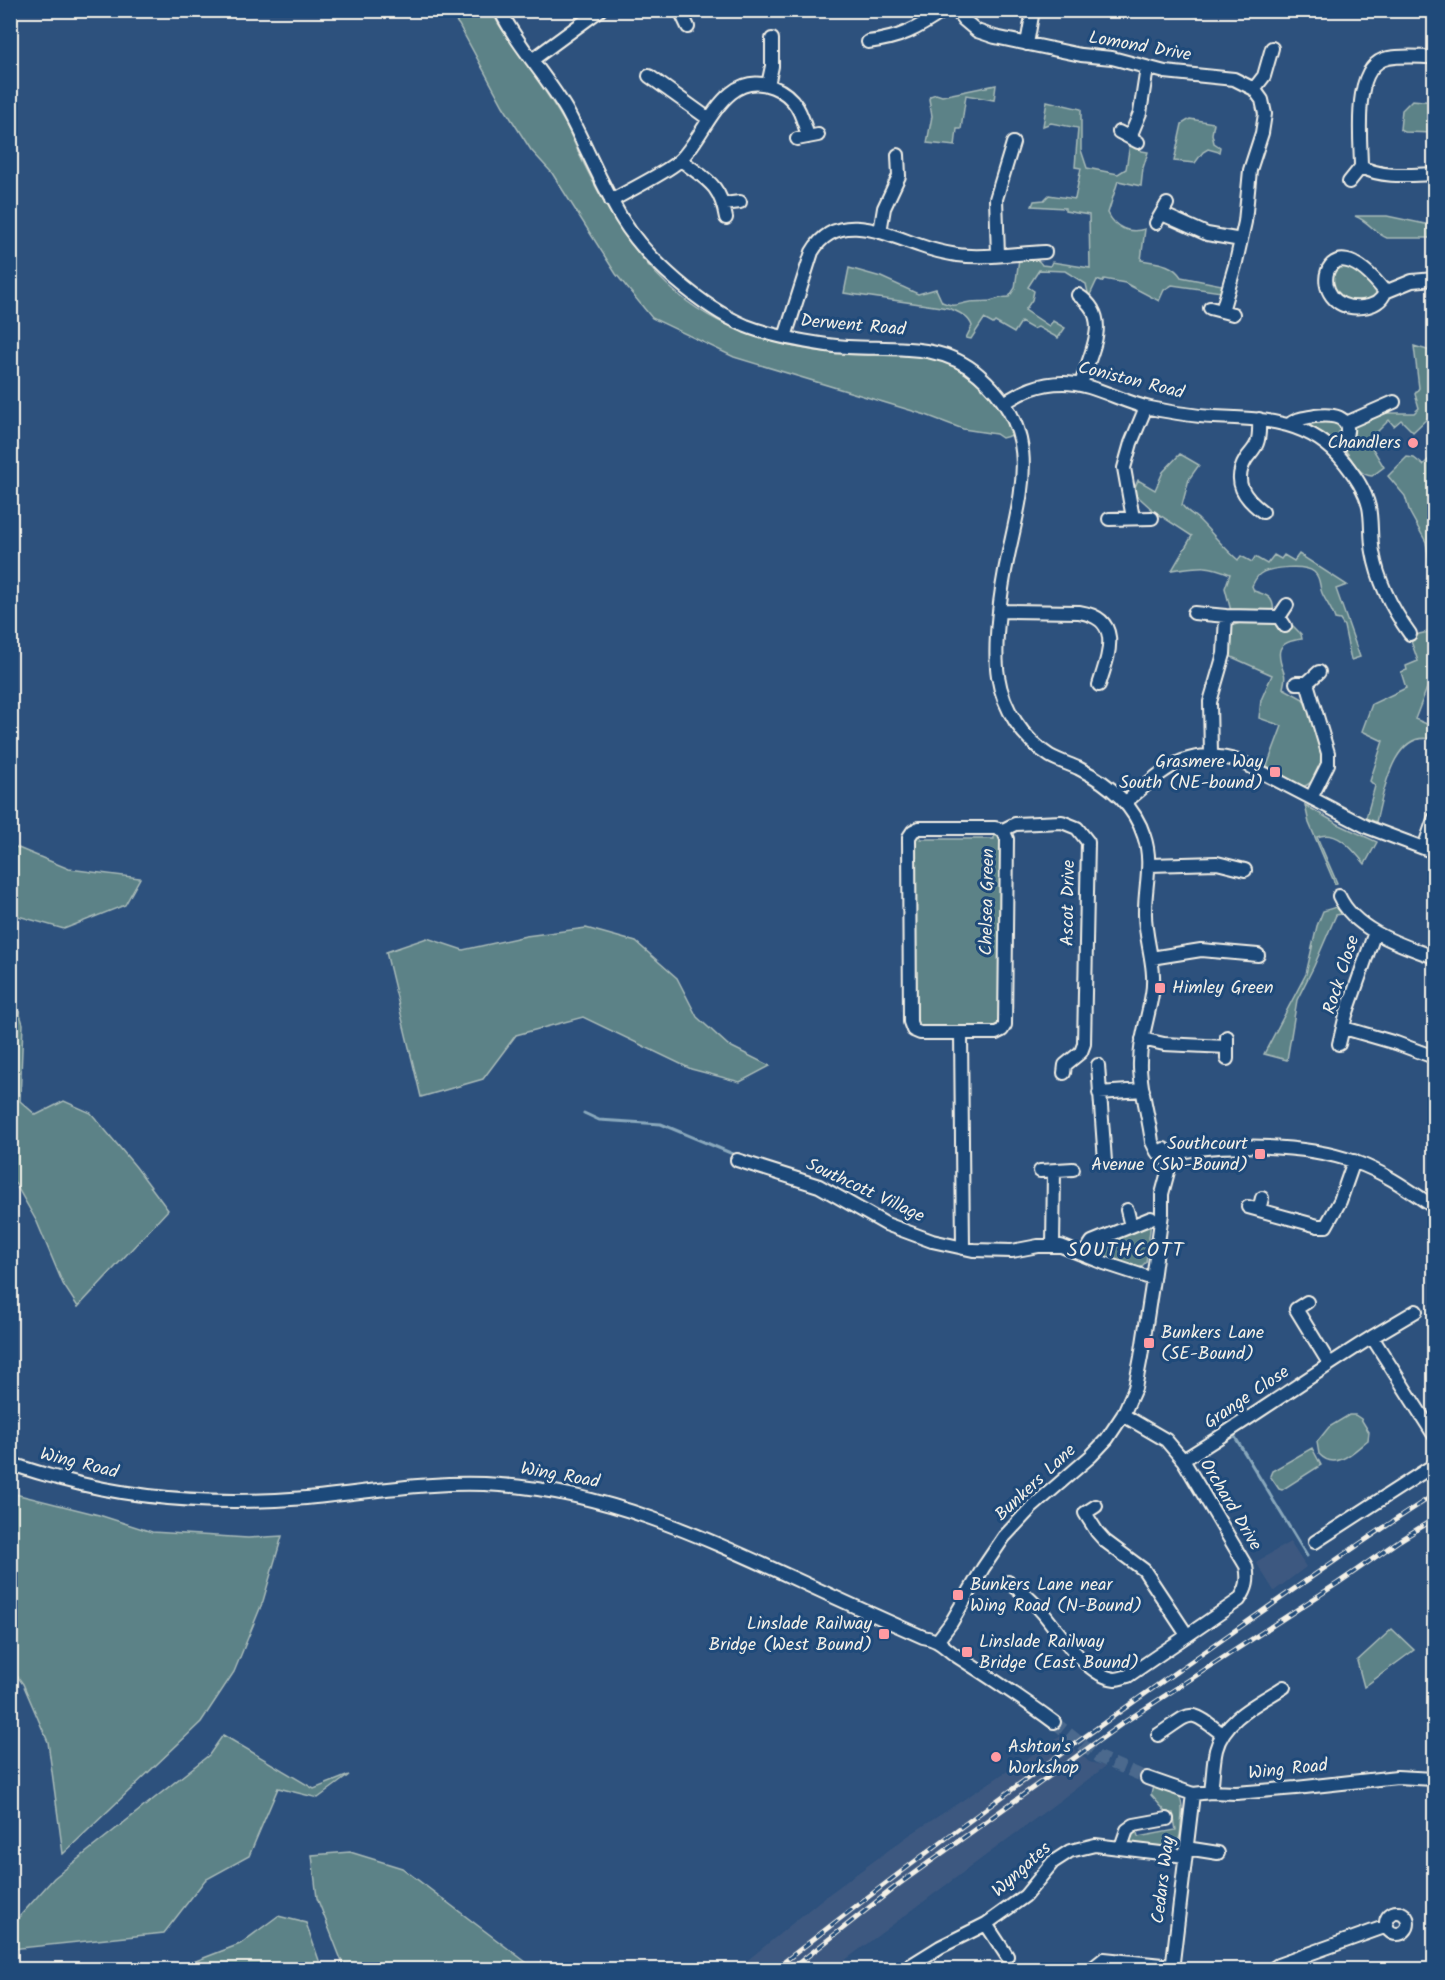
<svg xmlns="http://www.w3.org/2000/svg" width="1445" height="1980" viewBox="0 0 1445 1980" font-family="Kalam,sans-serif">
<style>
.built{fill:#3e5980}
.green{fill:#5c8287;stroke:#a8bab8;stroke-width:1.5}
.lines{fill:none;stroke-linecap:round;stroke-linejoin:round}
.stream{stroke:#89a8bc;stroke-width:3}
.minor-tunnel{stroke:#4b698d;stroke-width:12;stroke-dasharray:12 6;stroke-linecap:butt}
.minor-casing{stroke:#f4f1e8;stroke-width:16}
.minor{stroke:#1f4a7a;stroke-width:12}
.rail-casing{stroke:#f4f1e8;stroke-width:5}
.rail{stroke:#1f4a7a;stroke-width:3;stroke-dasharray:9;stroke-linecap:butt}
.poi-dot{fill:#ff9aa2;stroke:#1f4a7a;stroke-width:2}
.labels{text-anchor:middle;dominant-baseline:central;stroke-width:6;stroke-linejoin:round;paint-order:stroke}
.street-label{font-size:18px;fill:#f4f1e8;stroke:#1f4a7a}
.poi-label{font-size:18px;fill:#f4f1e8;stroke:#1f4a7a;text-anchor:start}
.neighbourhood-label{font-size:20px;letter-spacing:1.5px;fill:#f4f1e8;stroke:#1f4a7a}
</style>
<rect width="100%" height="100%" fill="#2d517d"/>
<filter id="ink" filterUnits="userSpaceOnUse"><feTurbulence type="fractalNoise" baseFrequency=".0167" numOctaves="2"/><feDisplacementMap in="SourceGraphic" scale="12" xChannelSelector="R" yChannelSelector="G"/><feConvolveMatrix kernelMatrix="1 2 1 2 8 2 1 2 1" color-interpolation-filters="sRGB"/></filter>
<g filter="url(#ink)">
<path class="built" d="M1290,1542L1306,1567L1274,1591L1256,1562Z
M1061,1736L1089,1762L1106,1766L833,1969H737L821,1900L908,1836Z"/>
<path class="green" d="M448,11H492L498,23C520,57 547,90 566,125C572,137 577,150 583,162C614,225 654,289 719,321C753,337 794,349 832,353C849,355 869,355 886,354C894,354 901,352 909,353C958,358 995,390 1013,435L1002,438L996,434L963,429L926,415L734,357L652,318L616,274L552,173L531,150L503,106L459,25Z
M996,85L994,100L966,95L961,129H957L955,146L927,143L932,116L929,99L930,96L936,94L942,96Z
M1412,100L1434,102V133L1405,132L1400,129L1402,110Z
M1047,101L1081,109V150L1087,168L1118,174L1126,169L1130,144L1142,151L1148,152L1143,168L1141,186L1118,181L1108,213C1115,228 1129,234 1145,229L1141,260C1157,263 1172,263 1181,277L1222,285L1221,292L1172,285L1164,290L1159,301L1125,283L1104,279L1102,282L1097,280L1089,297L1086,284L1065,271L1039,270L1028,287L1034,291L1032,300L1025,310L1049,326L1053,321L1065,328L1058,338L1038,327L1033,329L1021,322L1014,333L995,322L993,324L984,319L971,339L966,338L972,326C969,316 957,311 948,308L844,293L849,268L881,277L918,294L936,289L942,302C956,308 957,304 970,302C976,301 984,302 990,301C997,299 1001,297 1009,297L1015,288L1019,259C1030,257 1036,256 1042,265L1050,266L1052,262L1090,268L1089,215L1065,211V208L1032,206L1034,201L1044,200L1049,195L1075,199L1081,168L1075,167L1078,128L1051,123L1043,126Z
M1190,119L1214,123L1212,134L1214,143L1220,147L1219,152L1208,149L1203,152L1195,163L1174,161L1182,124Z
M1355,216H1387L1425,224L1434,223V238H1387C1374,233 1370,222 1355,216Z
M1340,266C1354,266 1374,280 1378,293C1362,319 1312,289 1340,266Z
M1414,346L1434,352V412L1413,432L1401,420L1394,426L1389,420L1368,441L1384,467L1372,476C1359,476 1353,461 1346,451L1351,442L1352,426L1386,413H1414L1419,408L1415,394L1419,388Z
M1335,418L1345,431L1337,439H1327L1310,425V421Z
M1180,454L1199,465L1189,479L1182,505C1187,512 1194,515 1200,521C1213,534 1224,548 1238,560L1241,556L1252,562L1255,557L1267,564L1274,555L1281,559L1284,555L1294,561L1299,554L1347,585L1336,589L1360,657L1351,660L1344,626L1340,620L1335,619C1332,609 1326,602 1322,593C1319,586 1321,578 1314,572C1305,564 1270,567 1260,574C1256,577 1254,582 1252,586L1254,591C1268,595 1275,598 1273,613L1231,611L1225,588L1230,574C1206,563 1197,567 1172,570L1192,536L1155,512L1133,492L1138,480L1155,490L1163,472Z
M1433,455L1434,456V580L1431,572L1426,542L1410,513L1405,496L1388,476L1407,457L1414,458L1423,465Z
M1274,622L1283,632L1293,626L1301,634L1302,639C1276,642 1276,652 1284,673C1286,678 1284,683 1283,688L1303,699C1314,723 1337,772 1303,787L1267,766L1282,726L1259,718L1261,700L1272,675L1225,654L1231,626L1240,623Z
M1434,629V670L1415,719L1434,727V740C1393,727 1383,795 1376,822L1366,818L1375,786L1370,781L1383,741L1362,731L1372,704L1406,688L1401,672L1407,670L1406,666L1418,661L1411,641L1419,634L1433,631Z
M1305,805L1338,824L1377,842L1365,864C1353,850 1338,829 1317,837L1337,883L1335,884L1309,823Z
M920,833L921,839H994V833L1000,837L1001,1022L997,1027L920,1028L916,1026L914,839Z
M11,845L69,869L140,878L125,905L64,929L11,914Z
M1336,907L1342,914L1336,915L1314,966L1297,1000L1287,1060L1264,1054L1306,974L1317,926L1323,911Z
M586,928L636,942L677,978L697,1017L728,1045L770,1066L740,1082L691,1069L583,1017L516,1035L483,1079L421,1097L386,952L427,938L463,950L526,936Z
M10,982L23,1024L20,1101L36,1115L64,1101L91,1113L136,1167L168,1210L78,1307L63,1284L37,1222L11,1176Z
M1151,1222L1146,1262L1139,1269L1097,1256L1095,1247Z
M1349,1415H1355L1361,1419L1369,1432L1368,1440C1354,1451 1336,1472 1319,1454L1317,1442L1329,1427Z
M1312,1448L1321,1465L1282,1490L1279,1489L1270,1476L1272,1471Z
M11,1493L99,1515L152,1532L248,1538L282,1536L263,1601L234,1672L201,1722L63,1854L48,1742L23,1684L11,1668Z
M1392,1629L1414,1650L1364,1687L1357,1661Z
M223,1735L314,1789L349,1775L318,1798L278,1788L249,1856L205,1880L164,1933L11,1949V1926L54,1878L209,1755Z
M1153,1786C1180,1794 1185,1793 1181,1824C1181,1830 1181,1838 1177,1842C1172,1849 1143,1849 1135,1846C1131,1845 1131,1844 1128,1840L1129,1831L1136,1828L1138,1837L1176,1830L1173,1813H1167L1151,1795Z
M350,1852L402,1868L535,1969H343L344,1967L317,1898L312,1855Z
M278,1916L306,1923L322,1969H175L240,1944Z"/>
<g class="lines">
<path class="stream" d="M584,1113L599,1120L661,1124L733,1154
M1235,1437L1307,1556"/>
<path class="minor-tunnel" d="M1054,1722L1098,1757L1147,1778"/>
<defs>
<path id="minor" d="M500,10C518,47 547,76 567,111C586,146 601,184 622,219C647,260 702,307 746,326C771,336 800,341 827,345C879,353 936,337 979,375C1042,430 1023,486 1008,556C1001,588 993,645 998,676C1003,709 1023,739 1050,756C1059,761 1069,764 1078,768C1108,783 1134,804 1144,836C1153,862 1145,885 1145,911C1144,938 1157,966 1152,994C1148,1019 1139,1042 1140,1068C1141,1093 1149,1117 1152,1142L1157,1152L1166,1156
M680,10L688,27
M956,10L964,20L977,31L995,37L1081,55L1112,58L1165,72L1234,79L1254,89L1264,76L1272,48
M868,42C901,38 917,29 945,10
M1027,44L1033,10
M532,60L600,10
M649,76L709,119
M768,85L772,66V39
M1119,132L1138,142
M1130,137L1140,113L1147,68
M797,139L818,135
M681,160C706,180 720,183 726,218
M1433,174C1408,175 1383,178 1361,167C1361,139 1351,65 1388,58C1402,55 1420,57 1434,57
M1349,182L1361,167
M611,201C631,189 662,175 679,161C706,137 723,67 773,87C796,96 802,114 808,137
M724,204L740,202
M1162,214L1207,234L1241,240
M1156,223L1167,204
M880,232L884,208L899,176L898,155
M998,254L996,199L1013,143
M1385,292C1322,210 1302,314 1363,307C1373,306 1382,301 1385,292L1412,281L1434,279
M1078,295C1114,318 1089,353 1081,385
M1210,308L1233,314
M1222,311L1236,262L1245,222L1250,170L1262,133L1265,114L1262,100L1254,89
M785,337L812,252C837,209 886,234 921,246C932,250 945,253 957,255C984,259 1018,253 1045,252
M1004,403C1023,391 1039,383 1063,383C1094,383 1120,402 1150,408C1170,412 1192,416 1213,417C1263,419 1310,419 1345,463C1355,476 1365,490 1369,507C1372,521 1370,537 1373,552C1378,582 1392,609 1410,634
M1259,419C1259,427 1260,435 1257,443C1255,449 1250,453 1246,459C1232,482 1244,498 1263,512
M1346,423L1394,402
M1289,425C1296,418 1306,418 1315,416C1348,412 1357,428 1335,452
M1133,518L1124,468L1131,443L1146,407
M1109,519L1152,518
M1000,611L1079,612C1124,619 1108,656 1099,685
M1194,613L1226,616L1279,617
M1285,626L1279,617L1287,605
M1296,683H1307L1319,672
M1307,683L1328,753V764L1311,798
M1211,754L1210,702L1224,654L1226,616
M1126,802C1165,769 1187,744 1242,762L1367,827L1434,852
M919,828H995L1003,830L1007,839L1005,1025L1002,1030L996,1033H920L913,1030L910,1022L909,837L913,831Z
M1003,830L1015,824L1062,822L1077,828L1088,842L1084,1044L1081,1052L1065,1065L1064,1073
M1424,848L1434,819
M1150,865L1217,863L1245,870
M1339,896C1355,931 1402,945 1434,957
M1151,958L1201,950L1258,955
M1344,1028L1396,1043L1434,1057
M961,1033L963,1248
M1227,1037V1059
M1142,1039L1164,1044L1227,1047
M1339,1044L1346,1015L1375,932
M1098,1065L1105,1161
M1099,1093L1143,1090
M1166,1156C1214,1141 1308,1144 1355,1162C1384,1172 1409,1190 1434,1207
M737,1160L819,1186L886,1224L932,1241L973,1250L1012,1251L1038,1246H1061L1104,1263L1153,1279
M1040,1171L1073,1169
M1248,1207L1318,1226H1326L1340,1201L1354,1161
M1127,1210L1131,1226
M1259,1210L1262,1198
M1053,1245L1054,1171
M1084,1254L1092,1242L1151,1218
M1307,1302L1296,1309L1329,1363
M1372,1337L1416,1311
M1183,1460C1247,1421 1308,1377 1372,1337L1434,1435
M10,1463C27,1470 44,1474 61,1479C142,1501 222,1505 306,1498C370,1492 436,1480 500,1485C605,1492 699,1535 793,1578C836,1598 880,1618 923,1637C943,1641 942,1647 958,1657C991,1678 1023,1699 1054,1722
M1096,1506L1085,1513L1097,1532L1105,1541L1144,1570L1187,1635
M1315,1542L1434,1465
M1008,1582C1022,1591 1033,1601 1043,1613C1059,1632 1088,1677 1115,1679C1119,1679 1124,1677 1128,1676L1239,1600C1247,1589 1249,1580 1246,1566L1183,1460L1166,1440L1123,1415
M938,1640L951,1623L983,1568L1004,1537L1031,1508L1091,1456L1107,1439L1123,1415L1135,1388L1141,1357L1153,1279L1162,1214V1194L1169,1168L1164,1149
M1158,1735C1193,1712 1188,1707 1222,1734
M1147,1778L1193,1794L1211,1792L1236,1793L1296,1788L1397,1777L1434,1779
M1211,1792C1213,1778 1213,1763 1216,1750C1224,1718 1259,1703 1284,1687
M1121,1847L1127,1830L1134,1825L1167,1819
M1186,1848L1218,1853
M1386 1923a11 11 0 1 1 22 0a11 11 0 1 1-22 0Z
M986,1924L1007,1956
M903,1970L940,1947L986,1924L1025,1896L1053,1862L1070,1851L1095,1845L1185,1856
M1090,1970L1104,1959L1172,1966
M1172,1970L1193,1794
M1271,1970L1278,1965L1387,1926"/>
</defs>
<use href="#minor" class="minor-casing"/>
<use href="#minor" class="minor"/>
<defs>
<path id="rail" d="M774,1970C917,1857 1064,1750 1213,1646C1286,1595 1359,1542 1434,1495
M790,1970L899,1884L1123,1723L1338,1583L1400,1540L1434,1519"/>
</defs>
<use href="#rail" class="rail-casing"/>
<use href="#rail" class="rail"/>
</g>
</g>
<g class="poi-dot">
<circle cx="1413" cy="443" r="6"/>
<rect x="1269" y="766" width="12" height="12" rx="3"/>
<rect x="1154" y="982" width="12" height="12" rx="3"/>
<rect x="1254" y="1148" width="12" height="12" rx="3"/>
<rect x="1143" y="1337" width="12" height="12" rx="3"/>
<rect x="952" y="1589" width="12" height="12" rx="3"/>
<rect x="878" y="1628" width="12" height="12" rx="3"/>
<rect x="961" y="1646" width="12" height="12" rx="3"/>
<circle cx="996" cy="1757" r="6"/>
</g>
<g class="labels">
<g class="street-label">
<text transform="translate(1140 47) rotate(10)">Lomond Drive</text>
<text transform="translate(853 326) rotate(5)">Derwent Road</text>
<text transform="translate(1131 381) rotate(14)">Coniston Road</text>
<text transform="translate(988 902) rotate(-89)">Chelsea Green</text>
<text transform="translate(1069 903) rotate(-89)">Ascot Drive</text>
<text transform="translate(1342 975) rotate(-72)">Rock Close</text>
<text transform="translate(865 1191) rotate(25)">Southcott Village</text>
<text transform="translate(1247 1398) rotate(-34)">Grange Close</text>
<text transform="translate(79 1464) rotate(14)">Wing Road</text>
<text transform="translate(560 1476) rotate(10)">Wing Road</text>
<text transform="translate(1036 1483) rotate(-43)">Bunkers Lane</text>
<text transform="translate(1230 1505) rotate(59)">Orchard Drive</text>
<text transform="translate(1288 1770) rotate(-6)">Wing Road</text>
<text transform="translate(1022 1870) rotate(-42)">Wyngates</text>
<text transform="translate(1164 1880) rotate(-83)">Cedars Way</text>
</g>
<g class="poi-label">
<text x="1401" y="443" text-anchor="end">Chandlers</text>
<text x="1263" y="762" text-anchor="end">Grasmere Way<tspan x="1263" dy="21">South (NE-bound)</tspan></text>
<text x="1172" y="988">Himley Green</text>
<text x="1248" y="1144" text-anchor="end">Southcourt<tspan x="1248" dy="21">Avenue (SW-Bound)</tspan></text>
<text x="1161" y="1333">Bunkers Lane<tspan x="1161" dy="21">(SE-Bound)</tspan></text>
<text x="970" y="1585">Bunkers Lane near<tspan x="970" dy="21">Wing Road (N-Bound)</tspan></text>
<text x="872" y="1624" text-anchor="end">Linslade Railway<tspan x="872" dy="21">Bridge (West Bound)</tspan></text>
<text x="979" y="1642">Linslade Railway<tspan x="979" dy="21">Bridge (East Bound)</tspan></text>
<text x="1008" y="1747">Ashton's<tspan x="1008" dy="21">Workshop</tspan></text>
</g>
<g class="neighbourhood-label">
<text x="1126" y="1251">SOUTHCOTT</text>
</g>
</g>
<rect width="1445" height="1980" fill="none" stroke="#1f4a7a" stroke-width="36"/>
<rect x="18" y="18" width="1409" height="1944" fill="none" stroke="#f4f1e8" stroke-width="2" filter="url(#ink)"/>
</svg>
